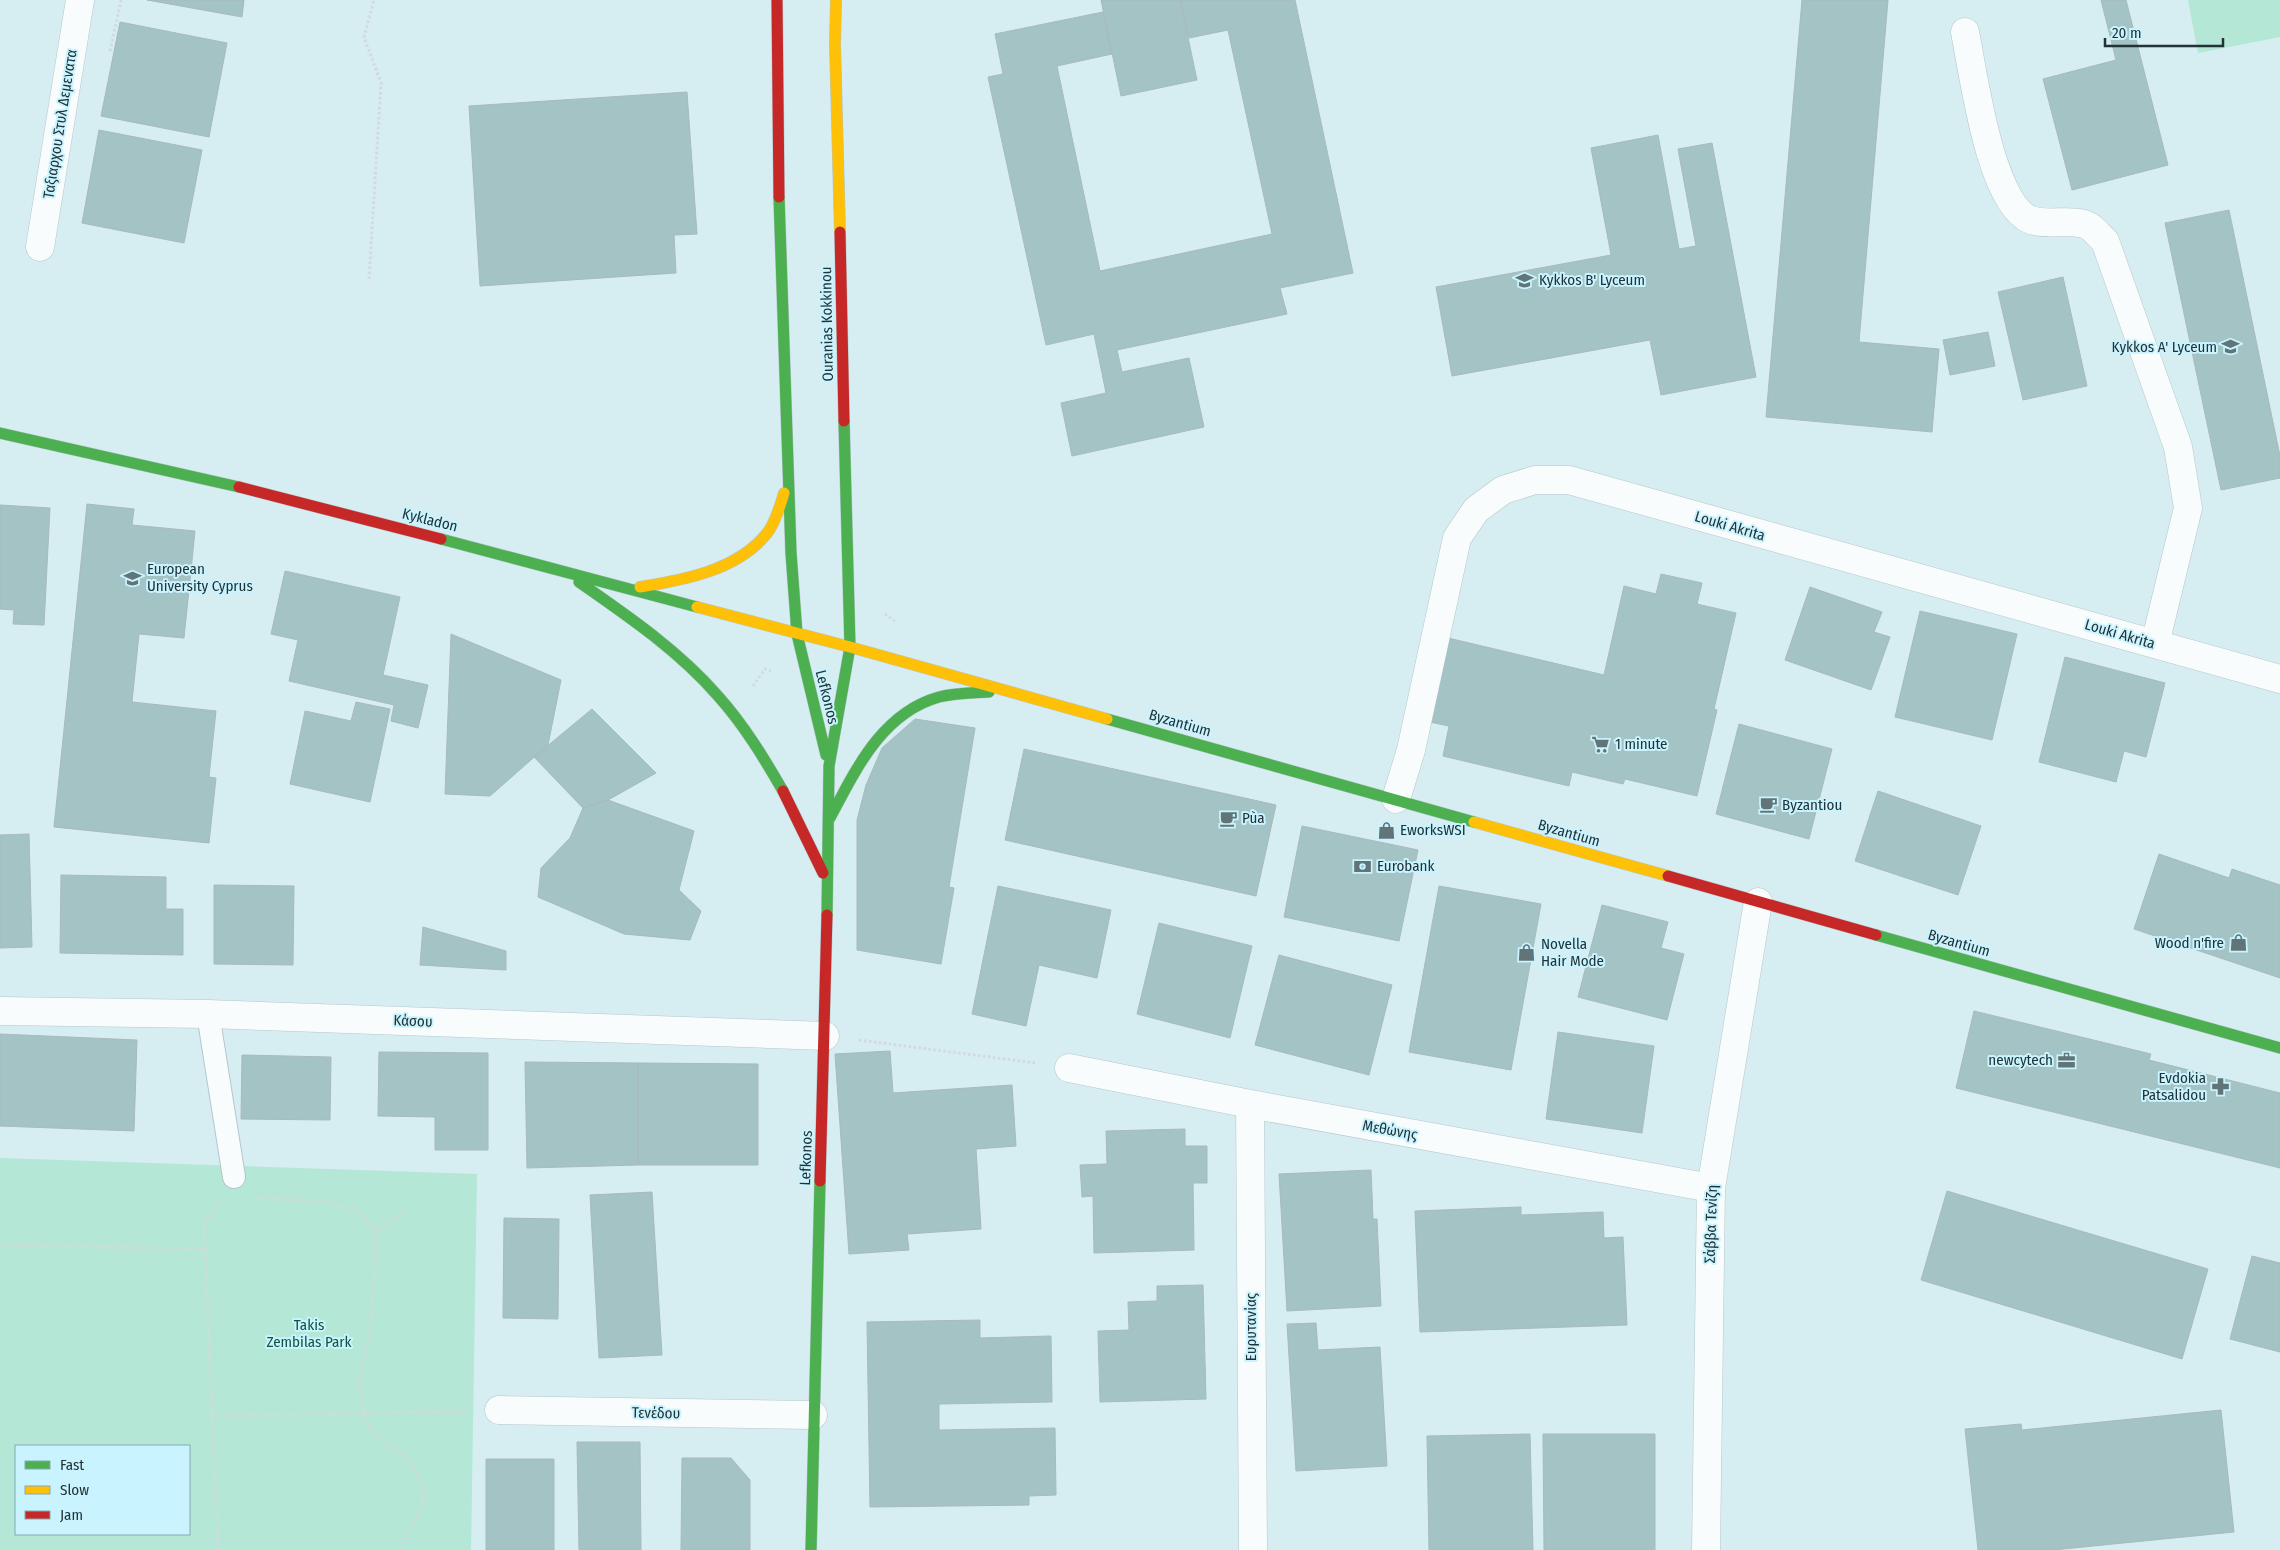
<svg xmlns="http://www.w3.org/2000/svg" width="2280" height="1550" viewBox="0 0 2280 1550" font-family="'Fira Sans Condensed',sans-serif">
<style>
.green{fill:#b4e7d6;fill-rule:evenodd}
.building{fill:#a3c3c4;stroke:#a8babc}
.lines{fill:none;stroke-linecap:round;stroke-linejoin:round}
.lane-casing{stroke:#b5c7cc;stroke-width:24}
.street-casing{stroke:#b5c7cc;stroke-width:29}
.fast-casing{stroke:#b5c7cc;stroke-width:12}
.slow-casing{stroke:#b5c7cc;stroke-width:12}
.jam-casing{stroke:#b5c7cc;stroke-width:12}
.path{stroke:#d3dadc;stroke-width:3;stroke-dasharray:2.5 2.5;stroke-linecap:butt}
.lane{stroke:#f9fcfd;stroke-width:22}
.street{stroke:#f9fcfd;stroke-width:28}
.fast{stroke:#4caf50;stroke-width:11}
.slow{stroke:#ffc107;stroke-width:11}
.jam{stroke:#c62828;stroke-width:11}
.labels{text-anchor:middle;dominant-baseline:central;stroke-width:4;stroke-linejoin:round;paint-order:stroke}
.street-label{font-size:15px;fill:#223337;stroke:#c9f4ff}
.poi-label{font-size:15px;fill:#223337;stroke:#c9f4ff;text-anchor:start}
.park-label{font-size:15px;fill:#0e553b;stroke:#c9f4ff}
</style>
<rect width="100%" height="100%" fill="#d6edf2"/>
<path class="green" d="M2188,0H2280V37L2198,53Z
M0,1158L477,1174L471,1550H0ZM16,1446H189V1534H16Z"/>
<path class="building" d="M147,0H244L242,17Z
M1101,0H1180L1197,80L1121,96Z
M1180,0H1295L1353,273L1280,288L1287,314L1117,350L1122,372L1189,358L1204,427L1072,456L1061,403L1106,393L1094,334L1046,345L988,77L1003,74L995,34L1103,12L1112,54L1057,66L1100,271L1272,234L1228,30L1189,38Z
M1802,0H1888L1859,342L1939,349L1932,432L1766,417Z
M2101,0H2126L2168,165L2072,190L2043,79L2116,60Z
M120,22L227,43L209,137L101,116Z
M687,92L697,234L674,235L676,273L480,286L469,106Z
M99,130L202,150L184,243L82,223Z
M1658,135L1679,249L1696,246L1678,149L1712,143L1756,377L1661,395L1650,340L1452,376L1436,287L1611,255L1591,148Z
M2229,210L2280,456V478L2221,490L2165,223Z
M2063,277L2087,386L2023,400L1998,292Z
M1988,332L1995,366L1950,375L1943,340Z
M87,504L134,509L132,525L195,531L184,638L139,634L132,702L216,711L209,777L216,778L209,843L54,827Z
M0,505L50,508L44,625L13,624L14,610L0,609Z
M285,571L400,597L383,675L428,685L418,728L391,721L394,705L289,681L298,640L271,634Z
M1661,574L1702,583L1697,604L1736,613L1714,709L1717,710L1697,796L1625,779L1623,784L1572,772L1569,786L1443,756L1449,726L1425,721L1444,637L1604,675L1624,586L1656,594Z
M1810,587L1882,612L1874,632L1890,637L1871,690L1785,660Z
M1920,611L2017,634L1992,740L1895,717Z
M451,634L561,680L548,745L490,796L445,794Z
M2065,657L2165,683L2146,757L2124,751L2116,782L2039,762Z
M356,702L390,709L370,802L290,784L305,711L351,721Z
M592,709L656,773L608,800L583,808L534,757Z
M915,719L975,728L949,887L954,888L941,964L857,950V820L866,785L882,748Z
M1739,724L1832,749L1809,839L1716,814Z
M1024,749L1276,805L1256,896L1005,840Z
M1878,791L1981,826L1958,895L1855,861Z
M608,800L694,831L679,890L701,911L690,940L624,934L538,897L541,868L570,838L583,808Z
M1302,826L1418,850L1399,941L1284,917Z
M29,834L32,947L0,948V835Z
M2159,854L2229,878L2232,869L2280,885V978L2134,929Z
M61,875L166,877V909H183V955L60,953Z
M214,885L294,886L293,965L214,964Z
M998,886L1111,910L1097,978L1039,965L1026,1026L972,1014Z
M1439,886L1541,904L1511,1070L1409,1052Z
M1602,905L1668,922L1661,948L1684,954L1667,1020L1578,997Z
M1159,923L1252,946L1230,1038L1137,1014Z
M423,927L506,951V970L420,965Z
M1279,955L1392,985L1369,1075L1255,1045Z
M1974,1011L2151,1054L2149,1060L2280,1093V1168L1956,1088Z
M1558,1032L1654,1046L1642,1133L1546,1119Z
M0,1034L137,1040L134,1131L0,1126Z
M890,1051L893,1093L1012,1085L1016,1146L976,1149L981,1229L907,1234L909,1250L849,1254L835,1054Z
M379,1052L488,1053V1150H435V1117L378,1116Z
M242,1055L331,1057L330,1120L241,1119Z
M525,1062L638,1063V1165L527,1168Z
M638,1063L758,1064V1165H638Z
M1185,1129V1146H1207V1183H1193L1194,1250L1094,1253L1093,1196L1082,1197L1080,1165L1107,1164L1106,1131Z
M1371,1170L1373,1219H1377L1381,1306L1287,1311L1279,1174Z
M1947,1191L2208,1269L2182,1359L1921,1280Z
M652,1192L662,1355L599,1358L590,1195Z
M1521,1207V1215L1603,1212L1604,1238L1623,1237L1627,1325L1420,1332L1415,1211Z
M504,1218L559,1219L558,1319L503,1318Z
M2252,1256L2280,1263V1352L2230,1339Z
M1203,1285L1206,1399L1100,1402L1098,1331L1129,1330L1128,1302L1157,1301V1286Z
M980,1320V1338L1051,1336L1052,1402L939,1404V1430L1055,1428L1056,1495L1029,1496V1505L870,1507L867,1322Z
M1316,1323L1318,1350L1380,1347L1387,1466L1296,1471L1287,1324Z
M2221,1410L2234,1532L2053,1550H1978L1965,1429L2021,1424L2022,1430Z
M1530,1434L1533,1550H1429L1427,1436Z
M1543,1434H1655V1550H1544Z
M577,1442H640L641,1550H579Z
M682,1458H731L750,1480V1550H681Z
M486,1459H554V1550H486Z"/>
<g class="lines">
<defs>
<path id="lane" d="M208,1014L234,1177"/>
<path id="street" d="M1965,32C1973,71 1990,205 2031,220C2048,226 2067,219 2084,224C2092,226 2099,236 2105,241L2178,447L2188,508L2155,644
M40,247L80,0
M1396,799L1411,750L1457,538L1476,510L1503,490L1535,480H1569L2280,679
M0,1011L208,1014L825,1036
M1069,1068L1250,1104L1711,1188
M1250,1104L1253,1550
M499,1410L813,1415
M1706,1550L1711,1188L1758,902"/>
<path id="fast" d="M779,197L791,553L797,634L826,755
M0,433L239,487
M441,539L697,607
M579,582C628,616 679,651 718,696C744,725 764,758 783,791
M1107,719L1474,822
M830,818C856,769 882,713 939,697C955,693 973,693 989,692
M827,915L829,766L850,647L844,421
M1876,935L2280,1048
M811,1550L820,1181"/>
<path id="slow" d="M836,0L835,44L840,232
M640,587C684,580 739,570 768,532C776,521 780,506 784,493
M697,607L850,647L1107,719
M1474,822L1668,876"/>
<path id="jam" d="M777,0L779,197
M840,232L844,421
M239,487L441,539
M783,791L823,873
M1668,876L1876,935
M820,1181L827,915"/>
</defs>
<use href="#lane" class="lane-casing"/>
<use href="#street" class="street-casing"/>
<use href="#fast" class="fast-casing"/>
<use href="#slow" class="slow-casing"/>
<use href="#jam" class="jam-casing"/>
<path class="path" d="M110,51L121,0
M369,279L381,83L364,37L374,0
M885,614L896,622
M753,686L765,669L771,671
M859,1040L1036,1063
M257,1198L321,1201L359,1211L376,1232L375,1271L370,1331L359,1379L364,1413L373,1433L395,1449L413,1466L420,1479L424,1496L421,1511L399,1550
M376,1232L405,1210
M0,1245L206,1249
M213,1416L466,1411
M218,1550L204,1223L220,1204"/>
<use href="#lane" class="lane"/>
<use href="#street" class="street"/>
<use href="#fast" class="fast"/>
<use href="#slow" class="slow"/>
<use href="#jam" class="jam"/>
</g>
<defs>
<symbol id="school-bare" viewBox="-9 -9 18 18"><path d="M0-5L7-2L0 1L-7-2ZM-4 1L0 2.5L4 1V4Q0 6-4 4Z" fill="#617478" stroke="#c9f4ff" stroke-width="2.5" paint-order="stroke"/></symbol>
<symbol id="university-bare" viewBox="-9 -9 18 18"><path d="M0-5L7-2L0 1L-7-2ZM-4 1L0 2.5L4 1V4Q0 6-4 4Z" fill="#617478" stroke="#c9f4ff" stroke-width="2.5" paint-order="stroke"/></symbol>
<symbol id="supermarket-bare" viewBox="-9 -9 18 18"><path d="M-6-5.5h2.5l.6 2H6L4.5 2H-2.5L-4.4-4H-6ZM-1.5 3.2a1.3 1.3 0 1 0 .1 0ZM3 3.2a1.3 1.3 0 1 0 .1 0Z" fill="#617478" stroke="#c9f4ff" stroke-width="2.5" paint-order="stroke"/></symbol>
<symbol id="cafe-bare" viewBox="-9 -9 18 18"><path d="M-5.5-4.5H6V0H3Q3 3.5 0 3.5H-2.5Q-5.5 3.5-5.5 0ZM3-3.2v2h1.7v-2ZM-6 4.5H4V6H-6Z" fill="#617478" stroke="#c9f4ff" stroke-width="2.5" paint-order="stroke"/></symbol>
<symbol id="shop-bare" viewBox="-9 -9 18 18"><path d="M-5-2.5h2.3a2.7 3.5 0 0 1 5.4 0H5L5.5 6h-11ZM-1.5-2.5h3a1.5 2.3 0 0 0-3 0Z" fill="#617478" stroke="#c9f4ff" stroke-width="2.5" paint-order="stroke"/></symbol>
<symbol id="bank-bare" viewBox="-9 -9 18 18"><path d="M-6-4H6V4H-6ZM0-2.3a2.3 2.3 0 1 0 0 4.6a2.3 2.3 0 1 0 0-4.6Z" fill="#617478" stroke="#c9f4ff" stroke-width="2.5" paint-order="stroke"/></symbol>
<symbol id="office-bare" viewBox="-9 -9 18 18"><path d="M-6-3h4V-5.5h4V-3h4V5H-6ZM-1-4.5V-3h2v-1.5ZM-6 0V1H6V0Z" fill="#617478" stroke="#c9f4ff" stroke-width="2.5" paint-order="stroke"/></symbol>
<symbol id="pharmacy-bare" viewBox="-9 -9 18 18"><path d="M-2-6h4v4h4v4h-4v4h-4v-4h-4v-4h4Z" fill="#617478" stroke="#c9f4ff" stroke-width="2.5" paint-order="stroke"/></symbol>
</defs>
<g fill-rule="evenodd">
<use href="#school-bare" x="1512" y="268" width="25" height="25"/>
<use href="#school-bare" x="2218" y="334" width="25" height="25"/>
<use href="#university-bare" x="120" y="566" width="25" height="25"/>
<use href="#supermarket-bare" x="1588" y="732" width="25" height="25"/>
<use href="#cafe-bare" x="1756" y="792" width="25" height="25"/>
<use href="#cafe-bare" x="1216" y="806" width="25" height="25"/>
<use href="#shop-bare" x="1374" y="818" width="25" height="25"/>
<use href="#bank-bare" x="1350" y="854" width="25" height="25"/>
<use href="#shop-bare" x="2226" y="930" width="25" height="25"/>
<use href="#shop-bare" x="1514" y="940" width="25" height="25"/>
<use href="#office-bare" x="2054" y="1048" width="25" height="25"/>
<use href="#pharmacy-bare" x="2208" y="1074" width="25" height="25"/>
</g>
<g class="labels">
<g class="street-label">
<text transform="translate(60 124) rotate(-81)">Ταξιαρχου Στυλ Δεμενατα</text>
<text transform="translate(827 324) rotate(-91)">Ouranias Kokkinou</text>
<text transform="translate(430 520) rotate(14)">Kykladon</text>
<text transform="translate(1730 526) rotate(16)">Louki Akrita</text>
<text transform="translate(2120 634) rotate(16)">Louki Akrita</text>
<text transform="translate(827 697) rotate(76)">Lefkonos</text>
<text transform="translate(1180 723) rotate(16)">Byzantium</text>
<text transform="translate(1569 833) rotate(16)">Byzantium</text>
<text transform="translate(1959 943) rotate(16)">Byzantium</text>
<text transform="translate(413 1021) rotate(2)">Κάσου</text>
<text transform="translate(1390 1130) rotate(10)">Μεθώνης</text>
<text transform="translate(806 1158) rotate(-88)">Lefkonos</text>
<text transform="translate(1711 1224) rotate(-88)">Σάββα Τενίζη</text>
<text transform="translate(1251 1327) rotate(-90)">Ευρυτανίας</text>
<text transform="translate(656 1413) rotate(1)">Τενέδου</text>
</g>
<g class="poi-label">
<text x="1539" y="280">Kykkos B' Lyceum</text>
<text x="2217" y="347" text-anchor="end">Kykkos A' Lyceum</text>
<text x="147" y="569">European<tspan x="147" dy="17">University Cyprus</tspan></text>
<text x="1615" y="744">1 minute</text>
<text x="1782" y="805">Byzantiou</text>
<text x="1242" y="818">Pùa</text>
<text x="1400" y="830">EworksWSI</text>
<text x="1377" y="866">Eurobank</text>
<text x="2224" y="943" text-anchor="end">Wood n'fire</text>
<text x="1541" y="944">Novella<tspan x="1541" dy="17">Hair Mode</tspan></text>
<text x="2053" y="1060" text-anchor="end">newcytech</text>
<text x="2206" y="1078" text-anchor="end">Evdokia<tspan x="2206" dy="17">Patsalidou</tspan></text>
</g>
<g class="park-label">
<text x="309" y="1325">Takis<tspan x="309" dy="17">Zembilas Park</tspan></text>
</g>
</g>
<rect x="15" y="1445" width="175" height="90" fill="#c9f4ff" stroke="#86a7af"/>
<rect x="25" y="1461" width="25" height="8" fill="#4caf50" stroke="#86a7af"/>
<text x="60" y="1470" font-size="15" fill="#223337">Fast</text>
<rect x="25" y="1486" width="25" height="8" fill="#ffc107" stroke="#86a7af"/>
<text x="60" y="1495" font-size="15" fill="#223337">Slow</text>
<rect x="25" y="1511" width="25" height="8" fill="#c62828" stroke="#86a7af"/>
<text x="60" y="1520" font-size="15" fill="#223337">Jam</text>
<path d="M2105 38v8h118v-8" fill="none" stroke="#223337" stroke-width="2.5"/>
<text x="2112" y="38" font-size="15" fill="#223337" stroke="#c9f4ff" stroke-width="4" paint-order="stroke">20 m</text>
</svg>
